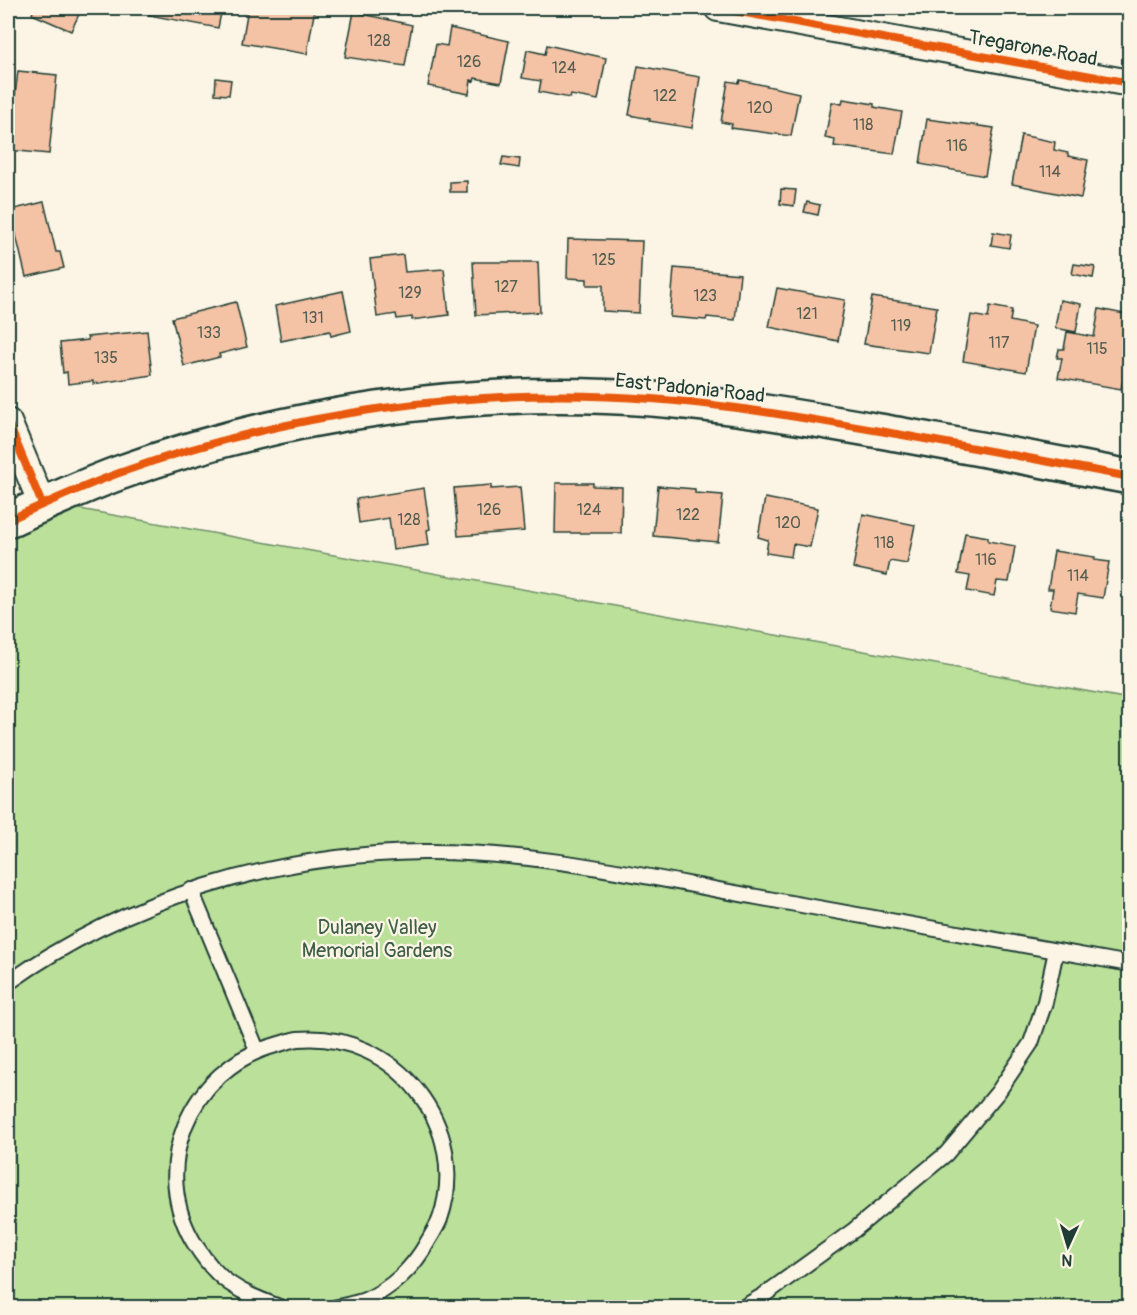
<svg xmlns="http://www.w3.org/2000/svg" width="1137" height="1315" viewBox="0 0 1137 1315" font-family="Pangolin,sans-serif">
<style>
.green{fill:#bbe09a;stroke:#6d8e67;stroke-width:1.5}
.building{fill:#f4c2a4;stroke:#1f3d34;stroke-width:1.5}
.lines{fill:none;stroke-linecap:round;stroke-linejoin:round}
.lane-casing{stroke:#1f3d34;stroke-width:18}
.street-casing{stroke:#1f3d34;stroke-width:30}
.secondary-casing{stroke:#1f3d34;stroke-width:38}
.lane{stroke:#fcf5e5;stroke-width:14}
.street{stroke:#fcf5e5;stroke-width:26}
.secondary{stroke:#fcf5e5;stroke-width:33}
.cycleway-casing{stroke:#fcf5e5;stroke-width:11}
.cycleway{stroke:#e8590c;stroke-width:8}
.labels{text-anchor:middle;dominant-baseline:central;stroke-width:4.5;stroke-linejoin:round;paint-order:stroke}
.number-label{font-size:16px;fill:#545e50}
.street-label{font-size:20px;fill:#1f3d34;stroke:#fcf5e5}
.park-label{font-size:20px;fill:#3e5e48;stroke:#fcf5e5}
</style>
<rect width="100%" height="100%" fill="#fcf5e5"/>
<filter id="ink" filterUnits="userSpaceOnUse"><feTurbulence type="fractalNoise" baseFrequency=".0167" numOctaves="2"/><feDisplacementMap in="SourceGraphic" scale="12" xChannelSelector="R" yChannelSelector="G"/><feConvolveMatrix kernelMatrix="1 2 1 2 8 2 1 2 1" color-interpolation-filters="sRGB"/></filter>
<g filter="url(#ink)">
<path class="green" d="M8,496L1129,699V1307H8Z"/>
<path class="building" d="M34,8H82L71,31L32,14Z
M150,8H222L218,28L149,15Z
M248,8H315L307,54L242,43Z
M354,12L412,25L405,66L345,57Z
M450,28L509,41L501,83L475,78L474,81L471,80L469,94L428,86L436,44L447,46Z
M547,45L606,58L598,100L571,95L570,98L539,92L541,81L522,78L527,50L545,54Z
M638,66L700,77L692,128L649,121L650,119L629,115Z
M18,71L57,75L49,154L8,150Z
M216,78L231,80L229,95L215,94Z
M740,80L799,93L791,136L731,128L732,124L721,122L728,81L739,83Z
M843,99L874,104V107L902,112L894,154L834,146L835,140L825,138L832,102L842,104Z
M927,119L994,128L985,176L920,164Z
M1021,135L1055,142L1054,150L1068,153V156L1088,160L1081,198L1012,184Z
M503,157L520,159L519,168L501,165Z
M467,181V192H450V182Z
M781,189L796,190L794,206L780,204Z
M44,202L56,252H60L64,268L26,277L10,210Z
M807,202L820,205L818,215L804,212Z
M993,232L1011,235L1009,248L991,245Z
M568,239L642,241L639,313L603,311V285H587V279L567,278Z
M403,255L405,272L444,269L449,315L412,320V317L397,319L396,314L377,317L370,259Z
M473,262H538L540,312L476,315Z
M1074,264L1095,267L1093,278L1072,274Z
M674,268L740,274L735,320L707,317L706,320L670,317Z
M777,288L845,300L838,341L769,327Z
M343,291L351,331L331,336L330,331L281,341L275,306Z
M872,297L937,307L929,353L864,344Z
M1060,300L1081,304L1076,332L1055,328Z
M236,302L247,347L219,354L220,357L184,366L172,318Z
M990,306L1012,310L1010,321L1034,326L1026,372L963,361L971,315L988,318Z
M1099,309L1130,315V349L1121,389L1058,378L1062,358H1057L1059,349H1064L1067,332L1094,337Z
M147,331L152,375L93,384V381L68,384L67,372L63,373L60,343L88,340L87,337Z
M556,483H593V486L622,487L621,533H555Z
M491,485V489L520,487L524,531L458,536L454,488Z
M658,486L695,489V493L723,495L718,542L653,536Z
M424,488L430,529L427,530L429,545L393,550L389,518L359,523L356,499Z
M765,498L818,508L810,547L793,544L791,557L766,553L768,540L758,537Z
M863,514L915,525L907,564L890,561L887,575L853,568Z
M965,533L988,537V541L1015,546L1009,582L997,581L994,596L967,591L970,576L958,574Z
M1054,551L1095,557L1094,560L1109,562L1103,598L1078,594L1075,612L1050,608L1053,589H1048Z"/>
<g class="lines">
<defs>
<path id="lane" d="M191,890L257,1050
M8,983C127,898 277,854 423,852C535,851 647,877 757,897C881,919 1005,942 1130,964
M282,1308C264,1301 246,1295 229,1283C216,1274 205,1260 196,1246C147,1170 189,1068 276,1045C283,1043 291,1040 298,1039C395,1030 472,1127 440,1219C437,1227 431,1236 427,1243C413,1268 391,1289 365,1300C355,1304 344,1305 334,1308
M742,1308L764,1295L854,1230L946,1154L998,1092L1031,1043L1045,1002L1056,951"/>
<path id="street" d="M718,8L1130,83
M8,422L42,504"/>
<path id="secondary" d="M8,520C44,504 81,487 119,473C284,413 477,385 652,399C734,405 816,420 897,434C975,448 1052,462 1130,477"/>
</defs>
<use href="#lane" class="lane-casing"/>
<use href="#street" class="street-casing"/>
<use href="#secondary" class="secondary-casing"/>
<use href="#lane" class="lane"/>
<use href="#street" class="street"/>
<use href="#secondary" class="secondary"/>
<defs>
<path id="cycleway" d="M718,8L1130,83
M8,422L42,504
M8,520C44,504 81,487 119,473C284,413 477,385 652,399C734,405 816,420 897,434C975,448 1052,462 1130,477"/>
</defs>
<use href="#cycleway" class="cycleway-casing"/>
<use href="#cycleway" class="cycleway"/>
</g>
</g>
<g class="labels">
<g class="number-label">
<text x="379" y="41">128</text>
<text x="469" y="62">126</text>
<text x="564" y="68">124</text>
<text x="665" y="96">122</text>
<text x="760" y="108">120</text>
<text x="863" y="125">118</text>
<text x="957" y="146">116</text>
<text x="1050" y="172">114</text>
<text x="604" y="260">125</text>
<text x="506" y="287">127</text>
<text x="410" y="293">129</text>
<text x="705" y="296">123</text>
<text x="807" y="314">121</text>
<text x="313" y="318">131</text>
<text x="901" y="326">119</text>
<text x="209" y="333">133</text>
<text x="999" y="343">117</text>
<text x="1097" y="349">115</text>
<text x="106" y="358">135</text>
<text x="489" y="510">126</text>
<text x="589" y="510">124</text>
<text x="688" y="515">122</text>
<text x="409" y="520">128</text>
<text x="788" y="523">120</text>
<text x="884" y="543">118</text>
<text x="986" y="560">116</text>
<text x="1078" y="576">114</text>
</g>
<g class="street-label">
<text transform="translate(1033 48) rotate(10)">Tregarone Road</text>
<text transform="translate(690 388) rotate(6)">East Padonia Road</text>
</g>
<g class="park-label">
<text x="377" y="927">Dulaney Valley<tspan x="377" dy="23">Memorial Gardens</tspan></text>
</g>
</g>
<rect width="1137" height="1315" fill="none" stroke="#fcf5e5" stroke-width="30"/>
<rect x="15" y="15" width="1107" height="1285" fill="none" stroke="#1f3d34" stroke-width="2" filter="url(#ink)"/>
<g transform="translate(1068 1246) rotate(184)" stroke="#fcf5e5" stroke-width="4.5" paint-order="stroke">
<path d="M0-4.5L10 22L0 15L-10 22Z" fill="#1f3d34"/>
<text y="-9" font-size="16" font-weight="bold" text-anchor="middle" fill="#1f3d34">N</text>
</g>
</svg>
